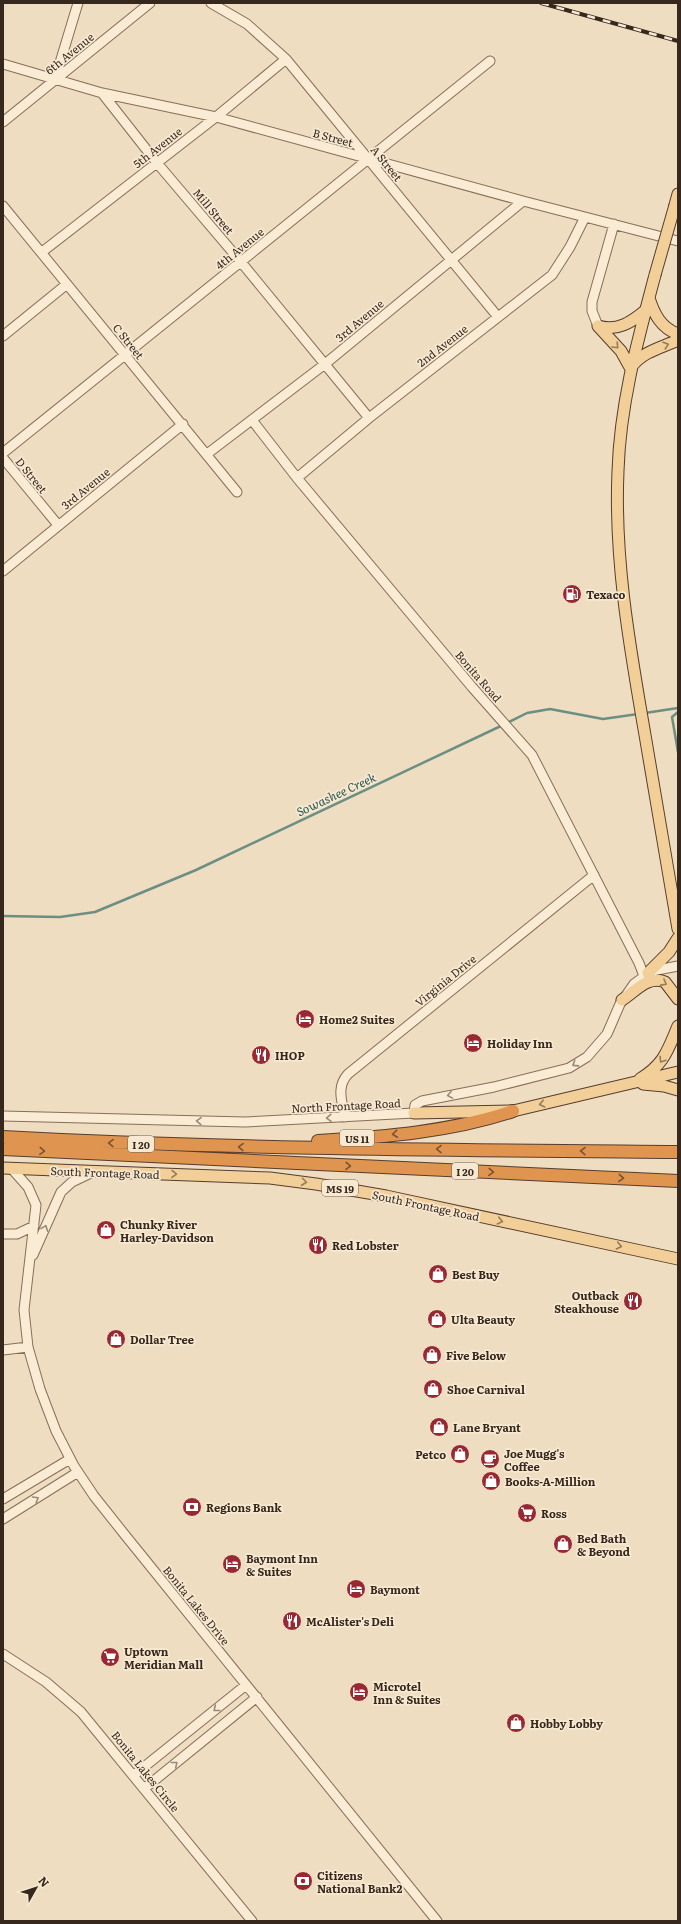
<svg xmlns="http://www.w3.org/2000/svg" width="681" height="1924" viewBox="0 0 681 1924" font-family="Literata,serif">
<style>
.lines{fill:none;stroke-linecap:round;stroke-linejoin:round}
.stream{stroke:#6b8f83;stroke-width:2.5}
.minor-casing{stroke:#886e58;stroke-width:11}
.major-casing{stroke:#563d2d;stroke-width:13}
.highway-casing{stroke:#563d2d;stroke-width:14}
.minor{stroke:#f9ebd4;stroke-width:9}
.major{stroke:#f2cf98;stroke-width:11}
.highway{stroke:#df9550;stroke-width:12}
.rail-casing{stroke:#37281d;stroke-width:4}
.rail{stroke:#f6e8d1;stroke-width:2.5;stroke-dasharray:8;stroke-linecap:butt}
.major-bridge-casing{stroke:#563d2d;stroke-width:13;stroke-linecap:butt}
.major-bridge{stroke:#f2cf98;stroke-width:11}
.oneway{stroke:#947c5a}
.oneway2{stroke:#988a78}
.oneway3{stroke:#7a5431}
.labels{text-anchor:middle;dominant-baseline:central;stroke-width:3.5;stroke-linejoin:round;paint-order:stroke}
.shield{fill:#f6e8d1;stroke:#706253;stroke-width:1}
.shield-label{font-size:10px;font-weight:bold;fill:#37281d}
.street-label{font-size:11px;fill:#37281d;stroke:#f6e8d1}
.poi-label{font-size:11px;font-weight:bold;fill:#37281d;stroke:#f6e8d1;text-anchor:start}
.water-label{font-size:12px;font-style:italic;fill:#2c5751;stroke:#f6e8d1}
</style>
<rect width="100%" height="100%" fill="#eeddc1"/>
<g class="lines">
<path class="stream" d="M678,712L672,717L678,752
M645,713L678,708
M507,723L527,713L550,709L603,719L638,714
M3,916L60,917L95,912L196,870L503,725"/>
<defs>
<path id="minor" d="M211,3L247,24L286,59L498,317
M3,64L102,93L216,117L523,201L678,241
M55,79L78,3
M102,93L157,163L241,262L369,418
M3,122L150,3
M3,206L237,492
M42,252L216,117L286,59
M598,326L592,311V302L614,224
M3,336L67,284
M252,420L297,478L472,687L532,755L639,963L644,976
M3,453L490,61
M207,454L325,364L523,201
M3,458L58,525
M297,478L369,418L552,275L570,247L585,217
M3,571L183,424
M3,1116L245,1122L414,1113L415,1105L422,1101L494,1087L569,1068L587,1057L607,1034L620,1004L634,984L652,971L678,966
M345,1117C342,1101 336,1087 348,1074L594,875
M12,1169L28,1187L36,1205L24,1310L28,1347L40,1389L56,1431L74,1466L94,1496L125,1535L437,1921
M3,1234H17L34,1226
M33,1255L61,1192L72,1182L93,1172
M3,1350L28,1347
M3,1499L70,1459
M3,1519L78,1472
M3,1654L46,1682L81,1712L252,1921
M134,1775L246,1685
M145,1788L257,1697"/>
<path id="major" d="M675,205L678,194
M655,275C638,339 620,404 618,471C614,560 630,648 645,735C656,800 667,864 678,929
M649,298C654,314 661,328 678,334
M598,326L621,351L631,369
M598,326C617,332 632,322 646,310
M632,366C644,351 661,348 678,340
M648,973L669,952L678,938
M622,1000C636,991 648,975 665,982L678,999
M640,1079C664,1064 667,1052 678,1026
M643,1084L664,1086L678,1090
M414,1113L513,1111L678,1072
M3,1168L270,1178L316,1184L386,1196L678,1259"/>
<path id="highway" d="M3,1137C228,1149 453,1150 678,1152
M318,1141C383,1137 451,1132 513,1111
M3,1149L678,1181"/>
</defs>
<use href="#minor" class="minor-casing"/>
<use href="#major" class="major-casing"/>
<use href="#highway" class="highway-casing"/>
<use href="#minor" class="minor"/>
<use href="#major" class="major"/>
<use href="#highway" class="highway"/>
<defs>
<path id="rail" d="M541,3L678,41"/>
</defs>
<use href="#rail" class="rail-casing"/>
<use href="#rail" class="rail"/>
<defs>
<path id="major-bridge" d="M655,275L675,205"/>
</defs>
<use href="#major-bridge" class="major-bridge-casing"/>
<use href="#major-bridge" class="major-bridge"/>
</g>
<defs><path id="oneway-chevron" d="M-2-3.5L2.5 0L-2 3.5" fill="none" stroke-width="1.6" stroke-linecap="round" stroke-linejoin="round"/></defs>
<g class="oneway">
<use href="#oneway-chevron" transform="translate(666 345) rotate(-19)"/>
<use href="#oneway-chevron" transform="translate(616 346) rotate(47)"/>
<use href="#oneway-chevron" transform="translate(664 983) rotate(29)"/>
<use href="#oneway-chevron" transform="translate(662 1060) rotate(123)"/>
<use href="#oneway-chevron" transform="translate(542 1104) rotate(167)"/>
<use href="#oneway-chevron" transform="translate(174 1174) rotate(1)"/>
<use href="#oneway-chevron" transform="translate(304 1182) rotate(7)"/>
<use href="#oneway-chevron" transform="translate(500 1221) rotate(12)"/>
<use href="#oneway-chevron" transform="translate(619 1246) rotate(12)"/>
</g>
<g class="oneway2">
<use href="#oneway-chevron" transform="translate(575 1064) rotate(147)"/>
<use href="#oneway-chevron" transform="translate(450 1095) rotate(170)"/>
<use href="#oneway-chevron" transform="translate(329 1118) rotate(177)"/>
<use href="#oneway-chevron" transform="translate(199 1121) rotate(-178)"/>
<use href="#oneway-chevron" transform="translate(45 1228) rotate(-69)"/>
<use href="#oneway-chevron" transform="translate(36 1499) rotate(-31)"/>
<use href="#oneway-chevron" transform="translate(216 1709) rotate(141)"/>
<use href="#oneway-chevron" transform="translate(175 1764) rotate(-39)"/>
</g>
<g class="oneway3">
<use href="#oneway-chevron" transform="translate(395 1134) rotate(174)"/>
<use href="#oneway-chevron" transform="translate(111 1143) rotate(-178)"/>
<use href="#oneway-chevron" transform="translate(241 1147) rotate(-178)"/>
<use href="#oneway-chevron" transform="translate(439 1149) rotate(-179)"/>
<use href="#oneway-chevron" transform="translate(42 1151) rotate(3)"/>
<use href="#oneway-chevron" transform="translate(583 1151) rotate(-179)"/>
<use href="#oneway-chevron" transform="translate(348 1166) rotate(3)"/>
<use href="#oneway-chevron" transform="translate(491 1172) rotate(3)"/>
<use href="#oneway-chevron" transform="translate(621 1178) rotate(3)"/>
</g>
<defs>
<symbol id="fuel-disc" viewBox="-11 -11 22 22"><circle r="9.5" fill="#982831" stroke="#f6e8d1"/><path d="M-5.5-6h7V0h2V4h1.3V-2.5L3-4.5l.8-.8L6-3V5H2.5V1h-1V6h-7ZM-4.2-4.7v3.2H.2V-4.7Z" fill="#fff"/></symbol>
<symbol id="hotel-disc" viewBox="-11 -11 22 22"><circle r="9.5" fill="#982831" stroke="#f6e8d1"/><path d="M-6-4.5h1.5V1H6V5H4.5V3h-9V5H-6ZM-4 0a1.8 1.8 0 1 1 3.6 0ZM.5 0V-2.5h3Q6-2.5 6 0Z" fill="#fff"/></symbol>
<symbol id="restaurant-disc" viewBox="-11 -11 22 22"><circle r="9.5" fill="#982831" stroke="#f6e8d1"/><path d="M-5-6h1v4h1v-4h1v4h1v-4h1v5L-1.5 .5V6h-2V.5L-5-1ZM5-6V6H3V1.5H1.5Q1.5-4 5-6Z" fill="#fff"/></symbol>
<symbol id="shop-disc" viewBox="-11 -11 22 22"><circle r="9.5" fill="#982831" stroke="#f6e8d1"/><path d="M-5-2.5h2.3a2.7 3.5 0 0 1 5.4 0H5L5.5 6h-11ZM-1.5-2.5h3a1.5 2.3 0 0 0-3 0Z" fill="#fff"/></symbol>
<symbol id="cafe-disc" viewBox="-11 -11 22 22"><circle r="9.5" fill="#982831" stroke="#f6e8d1"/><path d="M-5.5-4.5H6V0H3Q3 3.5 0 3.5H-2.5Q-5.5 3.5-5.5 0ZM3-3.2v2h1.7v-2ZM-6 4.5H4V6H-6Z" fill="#fff"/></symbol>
<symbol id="bank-disc" viewBox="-11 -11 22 22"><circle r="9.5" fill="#982831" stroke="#f6e8d1"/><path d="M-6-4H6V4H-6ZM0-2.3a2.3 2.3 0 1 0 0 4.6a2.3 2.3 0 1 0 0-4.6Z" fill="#fff"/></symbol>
<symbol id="supermarket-disc" viewBox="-11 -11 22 22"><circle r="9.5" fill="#982831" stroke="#f6e8d1"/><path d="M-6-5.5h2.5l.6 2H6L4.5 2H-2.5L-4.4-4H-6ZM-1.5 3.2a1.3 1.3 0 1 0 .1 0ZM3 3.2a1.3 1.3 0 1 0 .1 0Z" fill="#fff"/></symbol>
</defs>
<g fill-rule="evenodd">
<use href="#fuel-disc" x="561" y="583" width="22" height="22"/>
<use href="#hotel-disc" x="294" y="1008" width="22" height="22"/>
<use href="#hotel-disc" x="462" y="1032" width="22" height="22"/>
<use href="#restaurant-disc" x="250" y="1044" width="22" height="22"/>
<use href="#shop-disc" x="95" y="1219" width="22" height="22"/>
<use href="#restaurant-disc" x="307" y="1234" width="22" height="22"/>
<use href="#shop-disc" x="427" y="1263" width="22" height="22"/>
<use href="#restaurant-disc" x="622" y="1290" width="22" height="22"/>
<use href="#shop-disc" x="426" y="1308" width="22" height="22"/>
<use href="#shop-disc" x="105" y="1328" width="22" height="22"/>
<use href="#shop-disc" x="421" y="1344" width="22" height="22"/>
<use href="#shop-disc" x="422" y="1378" width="22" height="22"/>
<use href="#shop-disc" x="428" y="1416" width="22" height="22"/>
<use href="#shop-disc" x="449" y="1443" width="22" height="22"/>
<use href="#cafe-disc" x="479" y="1448" width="22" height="22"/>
<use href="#shop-disc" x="480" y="1470" width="22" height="22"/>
<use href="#bank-disc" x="181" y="1496" width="22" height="22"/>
<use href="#supermarket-disc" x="516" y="1502" width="22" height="22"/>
<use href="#shop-disc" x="552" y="1533" width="22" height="22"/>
<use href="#hotel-disc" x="221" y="1553" width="22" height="22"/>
<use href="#hotel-disc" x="345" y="1578" width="22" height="22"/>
<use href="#restaurant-disc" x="281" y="1610" width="22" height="22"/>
<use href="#supermarket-disc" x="99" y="1646" width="22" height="22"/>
<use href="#hotel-disc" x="348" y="1681" width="22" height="22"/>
<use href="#shop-disc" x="505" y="1712" width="22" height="22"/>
<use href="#bank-disc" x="292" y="1870" width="22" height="22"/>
</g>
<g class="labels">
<g class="shield">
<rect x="340" y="1130" width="34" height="16" rx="3"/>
<rect x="128" y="1136" width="26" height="16" rx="3"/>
<rect x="452" y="1163" width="26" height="16" rx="3"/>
<rect x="322" y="1180" width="36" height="16" rx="3"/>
</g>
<g class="shield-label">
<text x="357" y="1138">US 11</text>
<text x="141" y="1144">I 20</text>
<text x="465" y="1171">I 20</text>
<text x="340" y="1188">MS 19</text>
</g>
<g class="street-label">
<text transform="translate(69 53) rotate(-39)">6th Avenue</text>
<text transform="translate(333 137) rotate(15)">B Street</text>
<text transform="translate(157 147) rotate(-38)">5th Avenue</text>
<text transform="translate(387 163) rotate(51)">A Street</text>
<text transform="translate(214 211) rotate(50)">Mill Street</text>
<text transform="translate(239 248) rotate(-39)">4th Avenue</text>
<text transform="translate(359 320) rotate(-40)">3rd Avenue</text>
<text transform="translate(129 341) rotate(51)">C Street</text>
<text transform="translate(442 345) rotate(-38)">2nd Avenue</text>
<text transform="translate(32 475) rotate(51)">D Street</text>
<text transform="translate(85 488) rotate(-39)">3rd Avenue</text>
<text transform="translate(479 676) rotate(49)">Bonita Road</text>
<text transform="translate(445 980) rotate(-39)">Virginia Drive</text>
<text transform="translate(346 1105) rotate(-3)">North Frontage Road</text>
<text transform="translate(105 1172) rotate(2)">South Frontage Road</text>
<text transform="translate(426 1205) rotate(12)">South Frontage Road</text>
<text transform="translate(197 1605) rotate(51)">Bonita Lakes Drive</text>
<text transform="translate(146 1771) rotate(51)">Bonita Lakes Circle</text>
</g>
<g class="poi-label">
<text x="586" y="594">Texaco</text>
<text x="319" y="1019">Home2 Suites</text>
<text x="487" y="1043">Holiday Inn</text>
<text x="275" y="1055">IHOP</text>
<text x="120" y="1224">Chunky River<tspan x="120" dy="13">Harley-Davidson</tspan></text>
<text x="332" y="1245">Red Lobster</text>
<text x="452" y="1274">Best Buy</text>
<text x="619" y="1295" text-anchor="end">Outback<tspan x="619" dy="13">Steakhouse</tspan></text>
<text x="451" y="1319">Ulta Beauty</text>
<text x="130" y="1339">Dollar Tree</text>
<text x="446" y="1355">Five Below</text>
<text x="447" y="1389">Shoe Carnival</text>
<text x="453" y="1427">Lane Bryant</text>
<text x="504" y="1453">Joe Mugg's<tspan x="504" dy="13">Coffee</tspan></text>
<text x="446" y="1454" text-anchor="end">Petco</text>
<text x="505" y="1481">Books-A-Million</text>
<text x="206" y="1507">Regions Bank</text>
<text x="541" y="1513">Ross</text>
<text x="577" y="1538">Bed Bath<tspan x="577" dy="13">&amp; Beyond</tspan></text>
<text x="246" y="1558">Baymont Inn<tspan x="246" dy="13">&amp; Suites</tspan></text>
<text x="370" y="1589">Baymont</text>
<text x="306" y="1621">McAlister's Deli</text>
<text x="124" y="1651">Uptown<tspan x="124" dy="13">Meridian Mall</tspan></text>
<text x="373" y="1686">Microtel<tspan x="373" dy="13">Inn &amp; Suites</tspan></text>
<text x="530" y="1723">Hobby Lobby</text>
<text x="317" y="1875">Citizens<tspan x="317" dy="13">National Bank2</tspan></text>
</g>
<g class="water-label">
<text transform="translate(336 794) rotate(-25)">Sowashee Creek</text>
</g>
</g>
<rect width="681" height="1924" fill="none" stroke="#37281d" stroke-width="8"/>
<g transform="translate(36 1888) rotate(51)" stroke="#f6e8d1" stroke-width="3" paint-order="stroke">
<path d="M0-3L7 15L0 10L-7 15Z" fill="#37281d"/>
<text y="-6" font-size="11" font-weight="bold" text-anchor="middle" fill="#37281d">N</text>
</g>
</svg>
